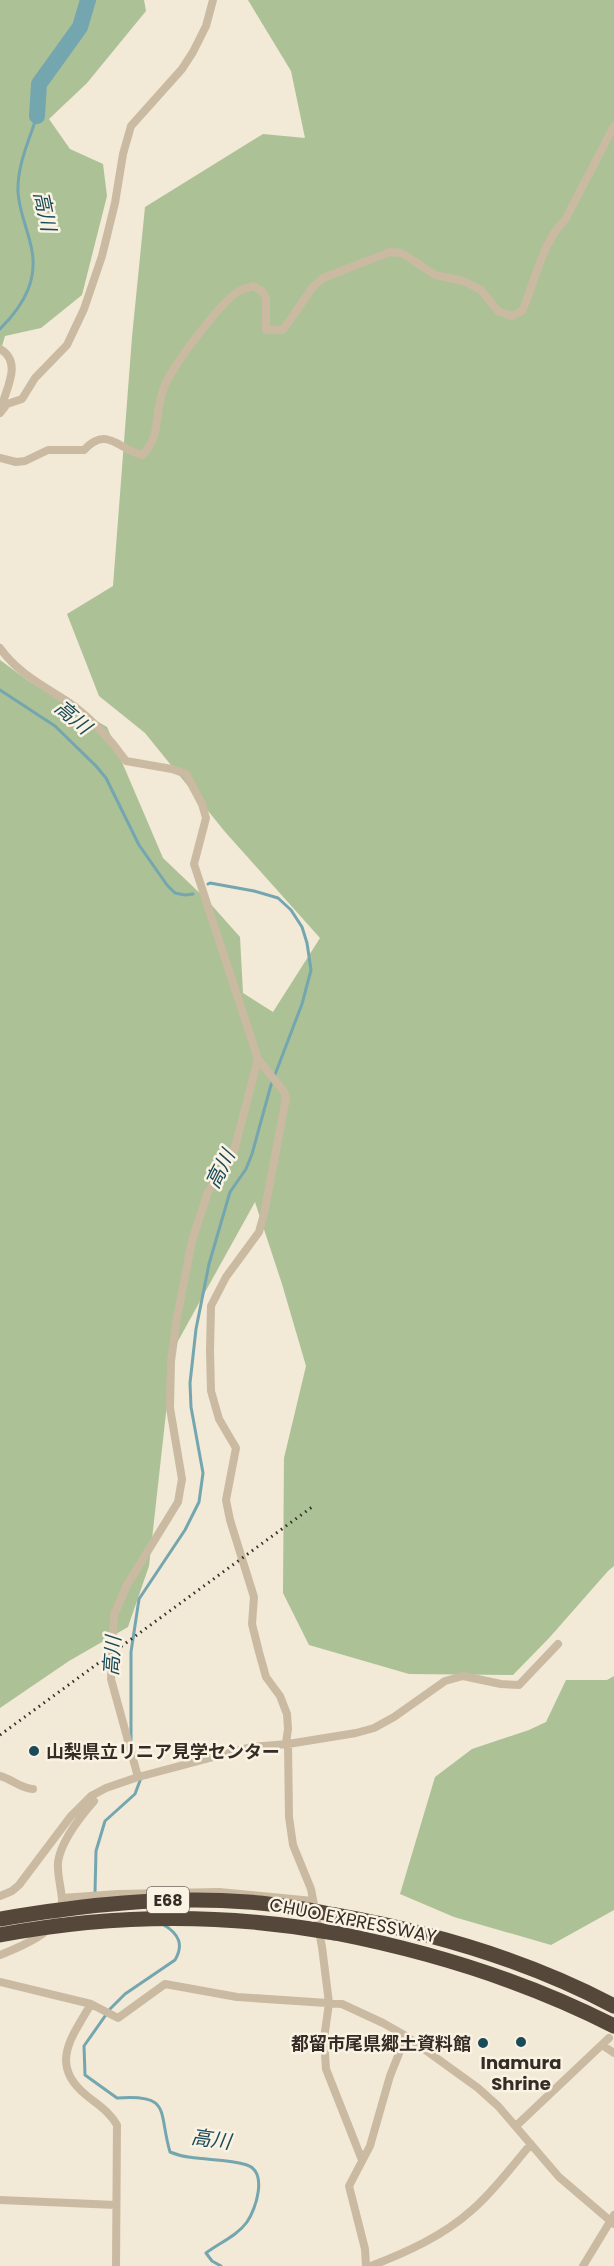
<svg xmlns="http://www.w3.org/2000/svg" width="614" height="2266" viewBox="0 0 614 2266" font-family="Poppins,'Noto Sans JP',sans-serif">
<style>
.green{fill:#adc196}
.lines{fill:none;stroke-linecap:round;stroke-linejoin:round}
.stream{stroke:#74a6b0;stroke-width:3}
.river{stroke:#74a6b0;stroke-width:16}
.street{stroke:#cabaa2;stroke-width:8}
.highway{stroke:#56473b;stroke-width:15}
.rail{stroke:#342c25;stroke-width:3;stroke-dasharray:1.5 4.5;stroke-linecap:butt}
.highway-bridge{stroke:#56473b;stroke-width:15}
.poi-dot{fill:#194b58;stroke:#faf2e3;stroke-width:2}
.labels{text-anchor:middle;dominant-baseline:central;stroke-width:5;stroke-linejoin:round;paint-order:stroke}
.shield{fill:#faf2e3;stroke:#6f675e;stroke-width:1.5}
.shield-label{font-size:16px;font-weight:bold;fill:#342c25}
.poi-label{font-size:18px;font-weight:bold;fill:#342c25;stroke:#faf2e3;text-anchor:start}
.street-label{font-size:18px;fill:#342c25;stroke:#faf2e3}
.water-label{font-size:20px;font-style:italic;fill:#194b58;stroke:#faf2e3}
</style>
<rect width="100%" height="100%" fill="#f2e9d6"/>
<path class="green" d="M0,0H144L146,11L87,83L49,119L70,149L103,164L107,196L82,295L41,328L5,336L0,353Z
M248,0H614V1566L608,1571L550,1637L513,1675L409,1674L309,1645L283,1593L284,1458L306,1366L282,1284L255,1202L173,1350L149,1566L128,1627L69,1661L0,1708V660L30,682L107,727L163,858L208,901L240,937L243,993L273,1012L320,938L226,833L145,733L99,696L67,614L113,586L132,337L145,207L263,134L305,138L291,71Z
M614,1676V1910L551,1945L454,1917L400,1894L435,1777L472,1749L529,1730L546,1722L566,1680H607Z"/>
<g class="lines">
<path class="stream" d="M0,329C25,304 40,277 30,242C26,225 19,210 18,192C17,166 29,140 37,116
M0,690L55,726L96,766L106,778L139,845L167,885L175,893L185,895L193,894
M131,1740V1652L139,1599L185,1530L199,1502L203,1473L191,1407L190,1383L196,1329L209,1264L230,1192L246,1169L252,1154L271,1085L302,1004L311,970L307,943L302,927L291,910L278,898L254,891L210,883L208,884
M95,1893L96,1851L105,1821L135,1794L141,1778
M164,1925C179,1934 184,1945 175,1960L125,1994L110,2009L84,2046L85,2075L117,2098C172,2094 158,2111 170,2152C194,2162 222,2157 247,2165C268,2172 256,2209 247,2222C237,2236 219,2243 206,2253L212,2261L221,2266"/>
<path class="river" d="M37,116L39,84L80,27L88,0"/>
<path class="street" d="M0,349C23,362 6,389 1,408
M0,413L7,404L22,399L35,378L67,345L84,309L102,256L115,203L123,154L131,126L182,69L193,52L206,26L213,0
M0,458L16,462L25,461L48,450H84C107,425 119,450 142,455C162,436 154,412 164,387C173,366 221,300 241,290C245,288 250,288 253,286L262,291L266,298V330H283L312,288L323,278L390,252L402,253L435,275L463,281L481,290L498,311L512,316L522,311C536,281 541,243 565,220L614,126
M0,648C19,675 48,688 74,706C95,722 111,740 126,761L172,769L186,774L202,804L206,818L194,864L258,1059L234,1151L208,1192L192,1241L177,1318L171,1361L170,1408L182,1479L178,1502L127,1585L114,1615L111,1679L138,1777
M258,1059L284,1092L286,1098L264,1214L259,1232L226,1277L211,1306L210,1351L211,1391L219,1419L236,1448L226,1500L230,1520L254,1597L252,1624L259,1652L266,1677L280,1696L287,1714L288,1729L286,1743
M288,1744L289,1817L293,1845L311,1889L322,1947L329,2003L324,2039L326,2069L362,2160
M0,1776C12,1779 21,1789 33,1789
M0,1896L12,1891L19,1885L71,1816L91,1796L106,1788L138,1777L251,1747L288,1744L356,1733L374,1728L394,1717L445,1681L463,1676L501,1684L519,1685L558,1644
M62,1898L118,1894L219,1892L313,1901
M0,1955C24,1945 63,1931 62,1899C61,1887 57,1874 58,1862C61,1841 80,1817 94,1801
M0,1982L91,2004L118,2018L165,1984L237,1997L342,2004L383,2023L406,2036L478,2088L498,2106L559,2177L614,2224
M91,2004C71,2038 49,2065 86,2095C98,2105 109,2111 117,2125L116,2266
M602,2045L614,2053
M516,2126L609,2038
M0,2200L116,2205
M366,2266L365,2249L349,2186L370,2146L390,2076L406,2036
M371,2266C407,2252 443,2236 472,2210C494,2191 512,2166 531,2144
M583,2266L614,2215"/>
<path class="highway" d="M335,1915C431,1932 527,1960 614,2006
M335,1933C432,1952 526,1981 614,2026"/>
<path class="rail" d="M0,1735L312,1507"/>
<path class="highway-bridge" d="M0,1919C82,1905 165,1896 248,1902C277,1904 306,1909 335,1915
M0,1935C111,1914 224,1913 335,1933"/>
</g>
<g class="poi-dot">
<circle cx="34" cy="1751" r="6"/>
<circle cx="521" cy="2042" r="6"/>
<circle cx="483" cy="2043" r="6"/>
</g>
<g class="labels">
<rect class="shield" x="147" y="1887" width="42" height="26" rx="4.5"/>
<g class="shield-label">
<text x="168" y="1900">E68</text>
</g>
<g class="poi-label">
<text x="46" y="1751">山梨県立リニア見学センター</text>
<text x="471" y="2043" text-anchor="end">都留市尾県郷土資料館</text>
<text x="521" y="2062" text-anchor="middle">Inamura<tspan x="521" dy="21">Shrine</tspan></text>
</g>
<g class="street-label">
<text transform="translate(353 1920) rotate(11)">CHUO EXPRESSWAY</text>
</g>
<g class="water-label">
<text transform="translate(45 211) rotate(78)">高川</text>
<text transform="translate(73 717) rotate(40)">高川</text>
<text transform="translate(220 1169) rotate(-63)">高川</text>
<text transform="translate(112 1656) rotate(-86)">高川</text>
<text transform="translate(211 2139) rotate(8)">高川</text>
</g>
</g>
</svg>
